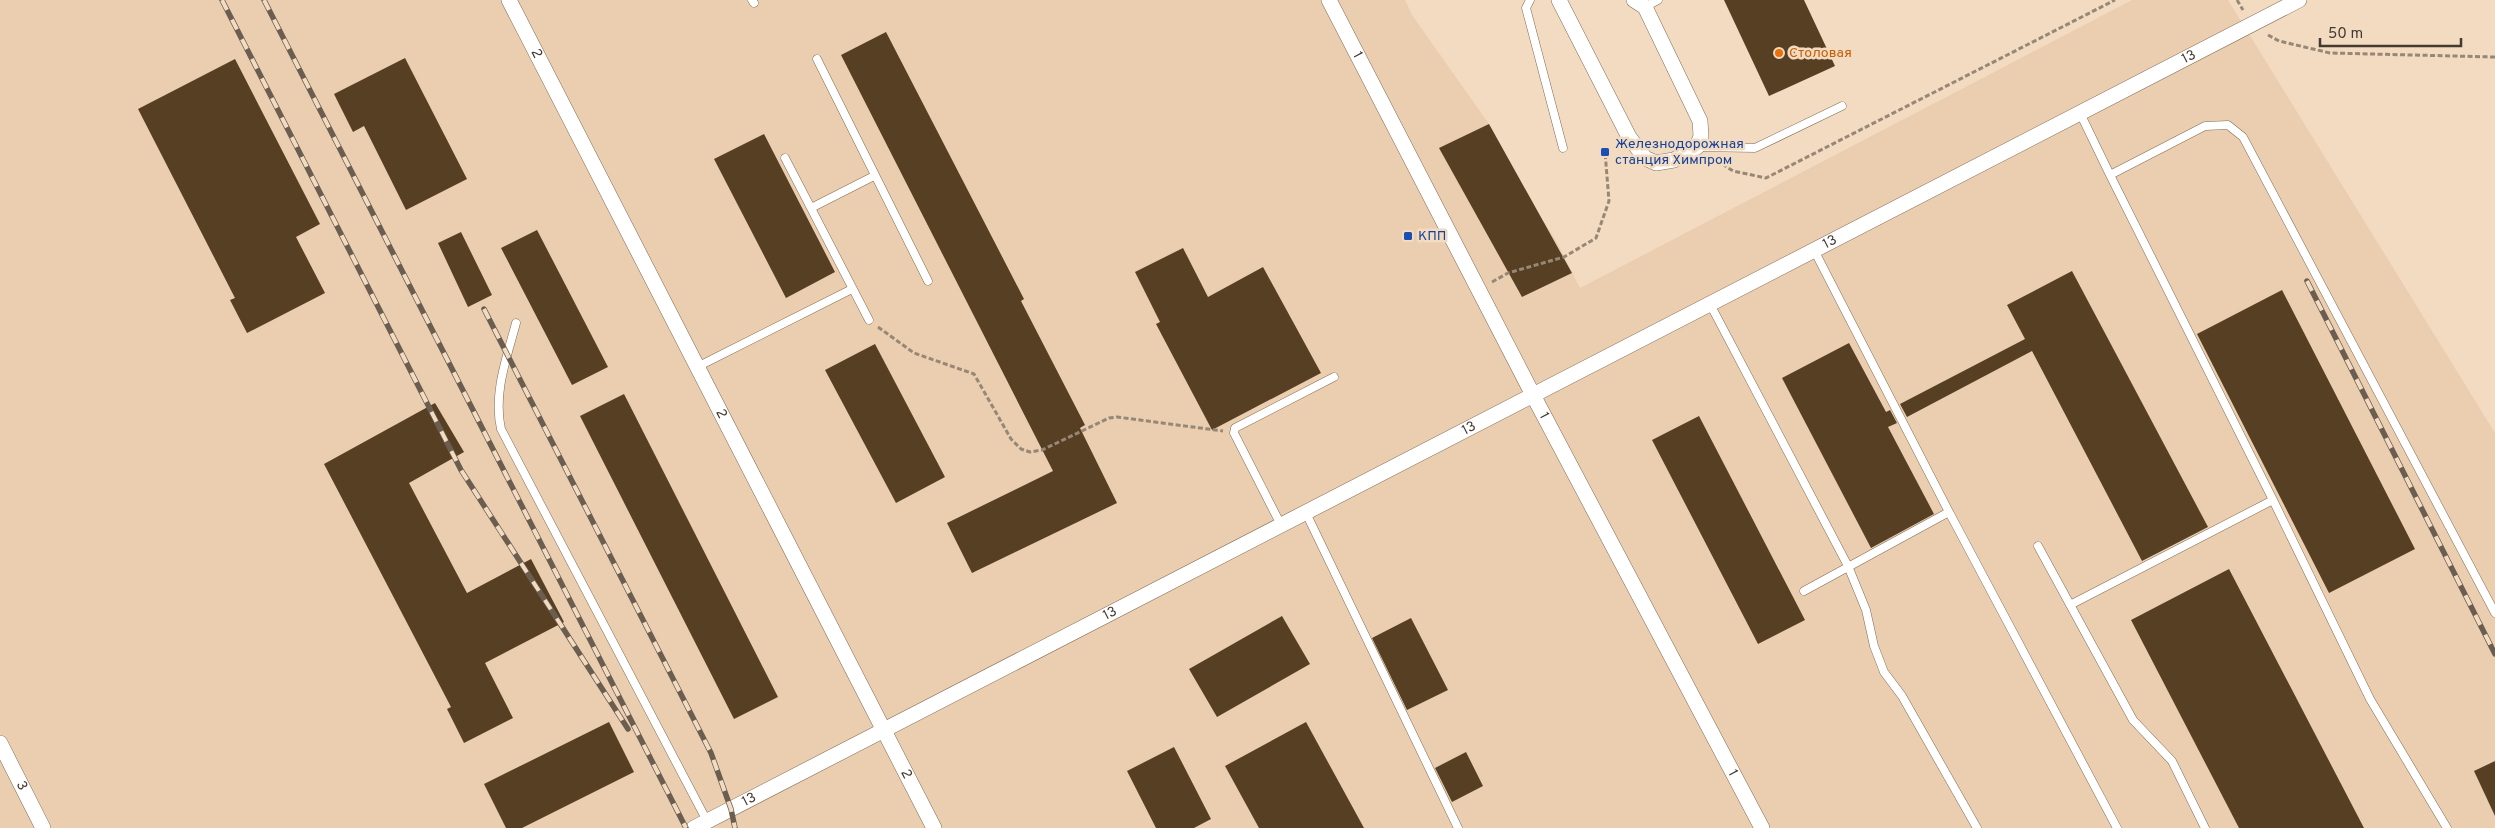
<svg xmlns="http://www.w3.org/2000/svg" width="2495" height="828" viewBox="0 0 2495 828" font-family="Overpass,sans-serif">
<style>
.built{fill:#eaceaf}
.building{fill:#573f24}
.lines{fill:none;stroke-linecap:round;stroke-linejoin:round}
.service-casing{stroke:#806c56;stroke-width:9}
.minor-casing{stroke:#806c56;stroke-width:16}
.path{stroke:#978775;stroke-width:3;stroke-dasharray:5 2.5;stroke-linecap:butt}
.service{stroke:#fff;stroke-width:8}
.minor{stroke:#fff;stroke-width:15}
.rail-casing{stroke:#6b5e51;stroke-width:5.5}
.rail{stroke:#f3dbc2;stroke-width:4;stroke-dasharray:11;stroke-linecap:butt}
.food-dot{fill:#e8710a;stroke:#f3dbc2;stroke-width:2}
.transit-dot{fill:#1a4fb4;stroke:#f3dbc2;stroke-width:2}
.labels{text-anchor:middle;dominant-baseline:central;stroke-width:5;stroke-linejoin:round;paint-order:stroke}
.food-label{font-size:14px;fill:#c56008;stroke:#f3dbc2;text-anchor:start}
.street-label{font-size:14px;fill:#433a30;stroke:#f3dbc2}
.transit-label{font-size:14px;fill:#164399;stroke:#f3dbc2;text-anchor:start}
</style>
<rect width="100%" height="100%" fill="#f3dbc2"/>
<path class="built" d="M0,0H1405L1412,15L1489,124L1532,203L1558,244L1580,288L2132,0H2228L2495,433V828H0Z"/>
<path class="building" d="M1724,0H1804L1835,66L1769,96Z
M886,32L1024,299L1021,301L1085,425L1080,428L1117,503L972,573L947,523L1053,471L841,55Z
M405,58L467,179L406,210L364,126L353,132L334,94Z
M235,59L320,224L296,237L325,293L247,333L230,300L235,298L138,109Z
M1489,124L1572,273L1522,297L1439,148Z
M764,134L835,272L786,298L714,159Z
M537,230L608,367L572,385L501,248Z
M461,232L492,295L468,307L438,243Z
M1183,248L1208,297L1263,267L1321,373L1212,430L1156,324L1160,322L1135,272Z
M2072,271L2208,527L2142,561L2032,351L1907,417L1900,404L2025,339L2007,305Z
M2282,290L2415,549L2329,593L2197,334Z
M1849,343L1886,412L1890,410L1897,423L1888,427L1934,514L1871,548L1782,378Z
M875,344L945,477L896,503L825,370Z
M624,394L778,697L734,719L580,416Z
M435,403L464,452L409,483L467,593L531,559L564,622L485,663L513,718L464,743L447,709L451,707L324,464Z
M1699,416L1805,620L1758,644L1652,440Z
M2229,569L2364,828H2239L2131,620Z
M1282,616L1310,664L1217,717L1189,669Z
M1411,618L1448,690L1407,710L1372,638Z
M609,722L634,772L522,828H506L484,784Z
M1306,722L1364,828H1259L1225,766Z
M1174,747L1211,819L1194,828H1156L1127,771Z
M1466,752L1483,786L1452,802L1435,768Z
M2495,761V816L2474,771Z"/>
<g class="lines">
<defs>
<path id="service" d="M752,0L754,3
M1530,0L1526,8L1563,148
M1645,7L1658,0
M817,59L928,281
M2080,113L2110,175L2205,126L2228,125L2243,137L2495,613
M1697,147L1755,148L1842,106
M785,158L869,320
M2110,175L2273,500
M811,208L874,176
M1710,304L1848,566L1866,610L1874,646L1884,672L1902,696L1977,828
M516,323C507,357 493,393 501,429L707,821
M697,367L852,289
M1949,512L2117,828
M1306,513L1458,828
M1281,525L1234,433L1235,428L1334,377
M2038,546L2133,720L2172,761L2205,828
M1804,591L1949,512L1814,250
M2070,605L2273,500L2370,699L2447,828"/>
<g id="minor">
<path id="s1" d="M509,0L934,828"/>
<path id="s2" d="M1329,0L1533,395L1762,828"/>
<path d="M1559,0L1629,137L1645,158L1656,163L1674,160L1697,147L1701,136L1700,121L1645,7L1634,0"/>
<path id="s3" d="M0,743L43,828"/>
<path id="s4" d="M694,828L2299,0"/>
</g>
</defs>
<use href="#service" class="service-casing"/>
<use href="#minor" class="minor-casing"/>
<path class="path" d="M2237,0L2243,10
M2268,35L2279,41L2330,53L2495,57
M1716,160L1733,171L1766,178L2115,0
M1492,282L1508,273L1564,257L1596,238L1609,201L1605,152
M878,327L914,353L974,374L1011,439L1021,449L1030,452L1042,450L1109,418L1117,417L1223,431"/>
<use href="#service" class="service"/>
<use href="#minor" class="minor"/>
<defs>
<path id="rail" d="M222,0L461,470L628,729
M264,0L686,828
M2307,281L2495,654
M484,309L711,753L731,809L735,828"/>
</defs>
<use href="#rail" class="rail-casing"/>
<use href="#rail" class="rail"/>
</g>
<circle class="food-dot" cx="1779" cy="53" r="5"/>
<g class="transit-dot">
<rect x="1600" y="147" width="10" height="10" rx="2.5"/>
<rect x="1403" y="231" width="10" height="10" rx="2.5"/>
</g>
<g class="labels">
<g class="food-label">
<text x="1789" y="53">Столовая</text>
</g>
<g class="street-label">
<text stroke="none"><textPath href="#s1" startOffset="60">2</textPath></text>
<text stroke="none"><textPath href="#s2" startOffset="62">1</textPath></text>
<text stroke="none"><textPath href="#s4" startOffset="1682">13</textPath></text>
<text stroke="none"><textPath href="#s4" startOffset="1278">13</textPath></text>
<text stroke="none"><textPath href="#s1" startOffset="465">2</textPath></text>
<text stroke="none"><textPath href="#s2" startOffset="468">1</textPath></text>
<text stroke="none"><textPath href="#s4" startOffset="872">13</textPath></text>
<text stroke="none"><textPath href="#s4" startOffset="468">13</textPath></text>
<text stroke="none"><textPath href="#s2" startOffset="872">1</textPath></text>
<text stroke="none"><textPath href="#s1" startOffset="870">2</textPath></text>
<text stroke="none"><textPath href="#s3" startOffset="48">3</textPath></text>
<text stroke="none"><textPath href="#s4" startOffset="62">13</textPath></text>
</g>
<g class="transit-label">
<text x="1615" y="144">Железнодорожная<tspan x="1615" dy="16">станция Химпром</tspan></text>
<text x="1418" y="236">КПП</text>
</g>
</g>
<path d="M2320 38v8h141v-8" fill="none" stroke="#433a30" stroke-width="2.5"/>
<text x="2328" y="38" font-size="15" fill="#433a30" stroke="#f3dbc2" stroke-width="4" paint-order="stroke">50 m</text>
</svg>
